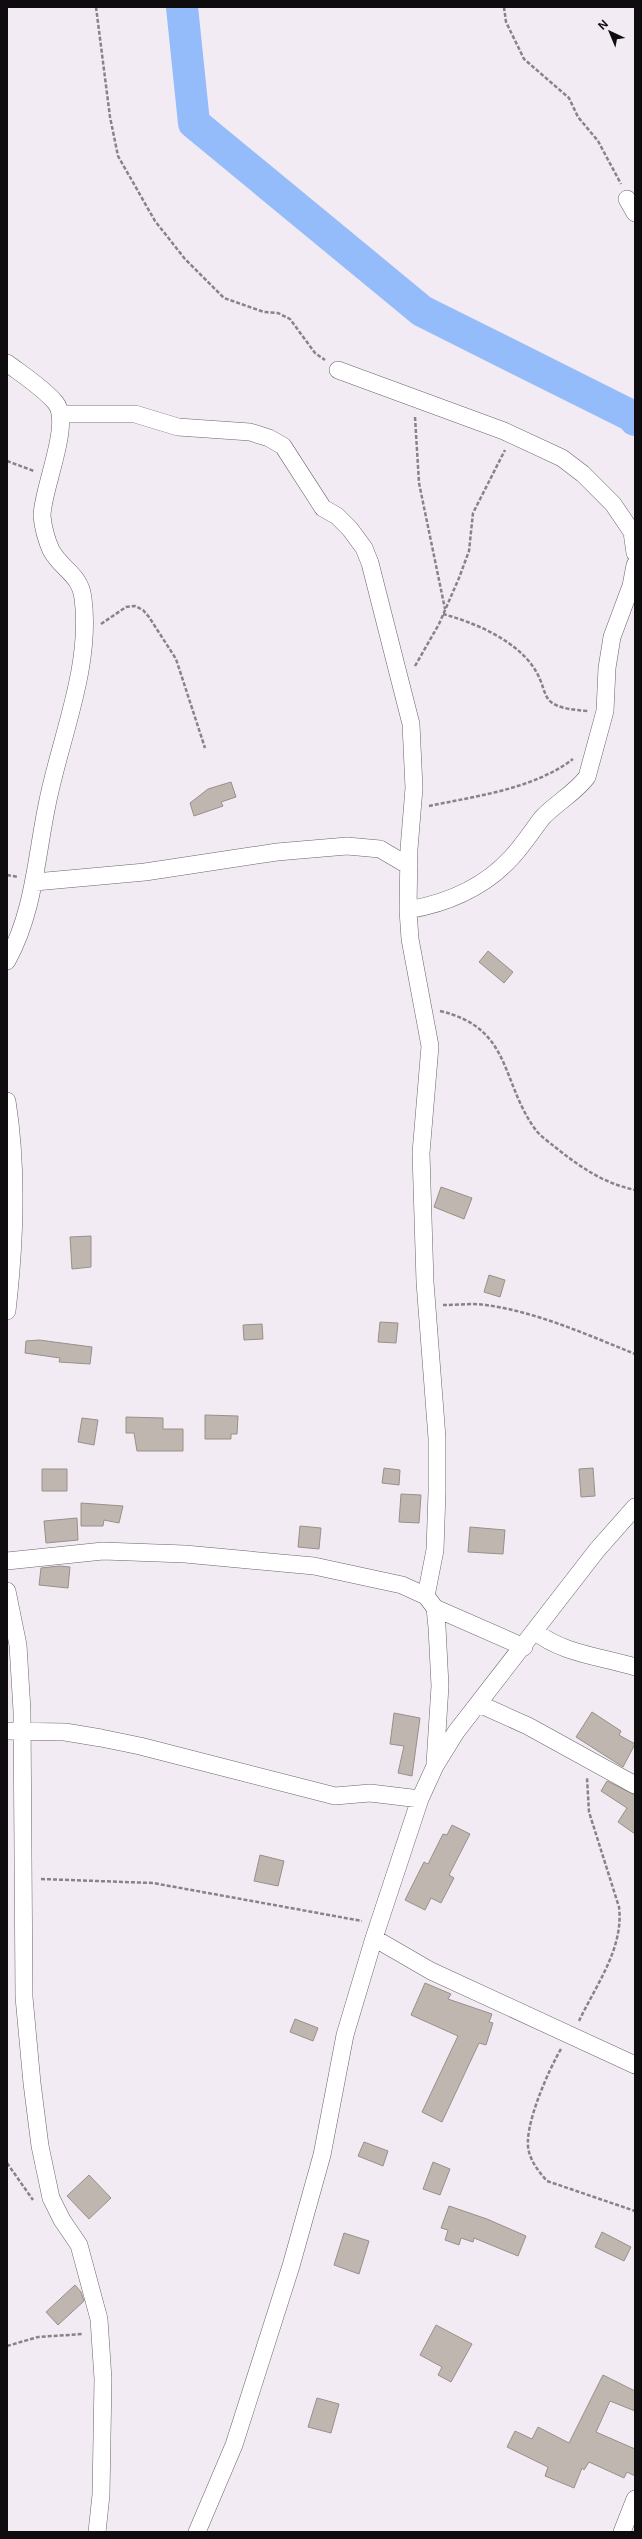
<svg xmlns="http://www.w3.org/2000/svg" width="642" height="2539" viewBox="0 0 642 2539" font-family="Inter,sans-serif">
<style>
.lines{fill:none;stroke-linecap:round;stroke-linejoin:round}
.river{stroke:#95bcfa;stroke-width:32}
.building{fill:#bfb6b0;stroke:#98908a}
.minor-casing{stroke:#6a646a;stroke-width:18}
.path{stroke:#888388;stroke-width:2.5;stroke-dasharray:4 2;stroke-linecap:butt}
.minor{stroke:#fff;stroke-width:17}
</style>
<rect width="100%" height="100%" fill="#f3ebf3"/>
<g class="lines">
<path class="river" d="M182,7L194,123L422,311L634,417L635,420"/>
</g>
<path class="building" d="M231,782L236,797L221,802L223,806L194,816L190,803L208,789Z
M488,951L513,972L504,983L479,962Z
M441,1187L472,1198L464,1219L434,1207Z
M91,1236V1267L72,1269L70,1237Z
M489,1275L505,1280L500,1297L484,1292Z
M380,1322L398,1323L396,1343L378,1342Z
M262,1324L263,1339L244,1340L243,1325Z
M39,1340L92,1347L90,1364L59,1362L60,1358L25,1353L26,1341Z
M205,1415L238,1416L237,1434H231V1439H205Z
M126,1417L163,1418V1429H183V1451H137L134,1433H126Z
M82,1418L98,1420L94,1445L78,1442Z
M384,1468L400,1470L399,1485L382,1483Z
M593,1468L595,1496L581,1497L579,1469Z
M42,1469H67V1491H42Z
M401,1494L421,1495L419,1523L399,1522Z
M81,1503L123,1506L119,1523L104,1520L103,1526H81Z
M77,1518L78,1540L46,1543L44,1521Z
M300,1526L321,1528L319,1549L298,1547Z
M470,1527L505,1530L503,1554L468,1552Z
M59,1566L70,1567L68,1588L39,1585L41,1568Z
M592,1712L621,1731L619,1735L635,1744L623,1767L576,1737Z
M394,1713L420,1718L412,1776L398,1773L404,1746L390,1744Z
M607,1781L635,1795V1834L618,1822L627,1808L601,1791Z
M452,1825L470,1834L449,1875L454,1878L441,1903L431,1898L425,1910L405,1900L424,1862L428,1864L443,1834L447,1835Z
M260,1855L284,1861L278,1886L254,1881Z
M425,1983L451,1994L448,1999L492,2014L489,2022L493,2023L486,2045L479,2043L442,2122L422,2112L458,2036L411,2015Z
M295,2019L318,2028L313,2041L290,2032Z
M364,2142L388,2151L383,2166L358,2156Z
M433,2162L450,2169L440,2195L423,2189Z
M89,2175L111,2198L89,2219L67,2196Z
M449,2206L487,2219L526,2236L518,2256L474,2238L473,2242L461,2238L459,2245L445,2240L448,2230L441,2228Z
M602,2232L631,2247L624,2261L595,2247Z
M344,2233L369,2241L359,2274L334,2265Z
M75,2285L81,2292L84,2301L58,2325L46,2312Z
M436,2325L472,2344L451,2382L438,2375L442,2367L420,2355Z
M603,2375L635,2391V2411L610,2401L596,2432L635,2449V2476L627,2472L624,2478L589,2462L584,2470L582,2468L574,2488L545,2476L548,2467L507,2447L515,2431L532,2439L538,2427L569,2443Z
M317,2398L339,2404L331,2433L308,2427Z"/>
<g class="lines">
<defs>
<path id="minor" d="M627,199L635,213
M7,363C23,375 42,387 55,402C73,422 42,489 42,516C43,526 47,541 51,550C61,569 80,574 83,598C92,667 60,738 47,805C36,858 34,912 7,961
M338,370L504,431L562,458L583,474L613,504L632,532L635,553
M60,414H135L178,427L250,432L269,438L283,446L323,508L337,516L350,529L364,548L370,563L411,724L414,788L409,849L408,910L410,939L430,1046L421,1153L425,1282L437,1438V1492L435,1550L426,1596
M35,882L145,872L277,852L347,846L380,849L409,866
M408,910C448,903 484,888 512,857C523,845 532,831 542,818C556,803 575,793 587,777L605,711L607,668L612,637L631,586L635,565
M7,1101C18,1170 15,1242 7,1311
M7,1561L103,1551L185,1554L314,1566L402,1585L426,1596L435,1608L437,1627L440,1686L435,1764
M7,1591L18,1645L22,1711L24,1997L32,2083L40,2146L51,2198L62,2220L79,2245L99,2319L103,2379L101,2495L97,2532
M435,1608L524,1647
M535,1631C560,1653 603,1657 635,1667
M479,1704L528,1726L635,1785
M7,1731L65,1732L101,1738L140,1746L335,1796L370,1793L420,1799
M374,1938L431,1971L635,2065
M197,2532L234,2445L291,2266L322,2155L345,2035L374,1938L420,1799L435,1766L456,1732L597,1550L635,1507
M622,2532L635,2499"/>
</defs>
<use href="#minor" class="minor-casing"/>
<path class="path" d="M96,7L110,117L118,156L155,221L185,259L224,298L264,312L278,313L290,319L315,353L325,360
M504,7L506,22L524,59L569,98L578,117L598,141L621,184
M415,417L419,483L445,609
M7,461L34,471
M443,614C472,622 506,636 527,659C556,692 529,707 588,711
M101,624L126,607L135,606L143,610L149,617L176,659L205,748
M415,666L439,624L459,578L469,551L473,513L505,450
M429,806C476,796 534,789 573,759
M7,875L18,877
M440,1011C512,1028 500,1080 535,1129C540,1136 549,1142 555,1147C580,1167 603,1183 635,1190
M443,1305C457,1305 473,1303 486,1305C537,1312 588,1335 635,1354
M41,1879L153,1883L362,1921
M579,2021C596,1985 624,1948 619,1907L589,1812L587,1778
M561,2049C549,2069 522,2129 529,2152C532,2163 539,2172 547,2181L635,2211
M7,2163L33,2200
M7,2346L38,2337L83,2334"/>
<use href="#minor" class="minor"/>
</g>
<rect width="642" height="2539" fill="none" stroke="#0f0c0f" stroke-width="16"/>
<g transform="translate(610 32) rotate(316)" stroke="#f3ebf3" stroke-width="3" paint-order="stroke">
<path d="M0-3L7 15L0 10L-7 15Z" fill="#0f0c0f"/>
<text y="-6" font-size="11" font-weight="bold" text-anchor="middle" fill="#0f0c0f">N</text>
</g>
</svg>
